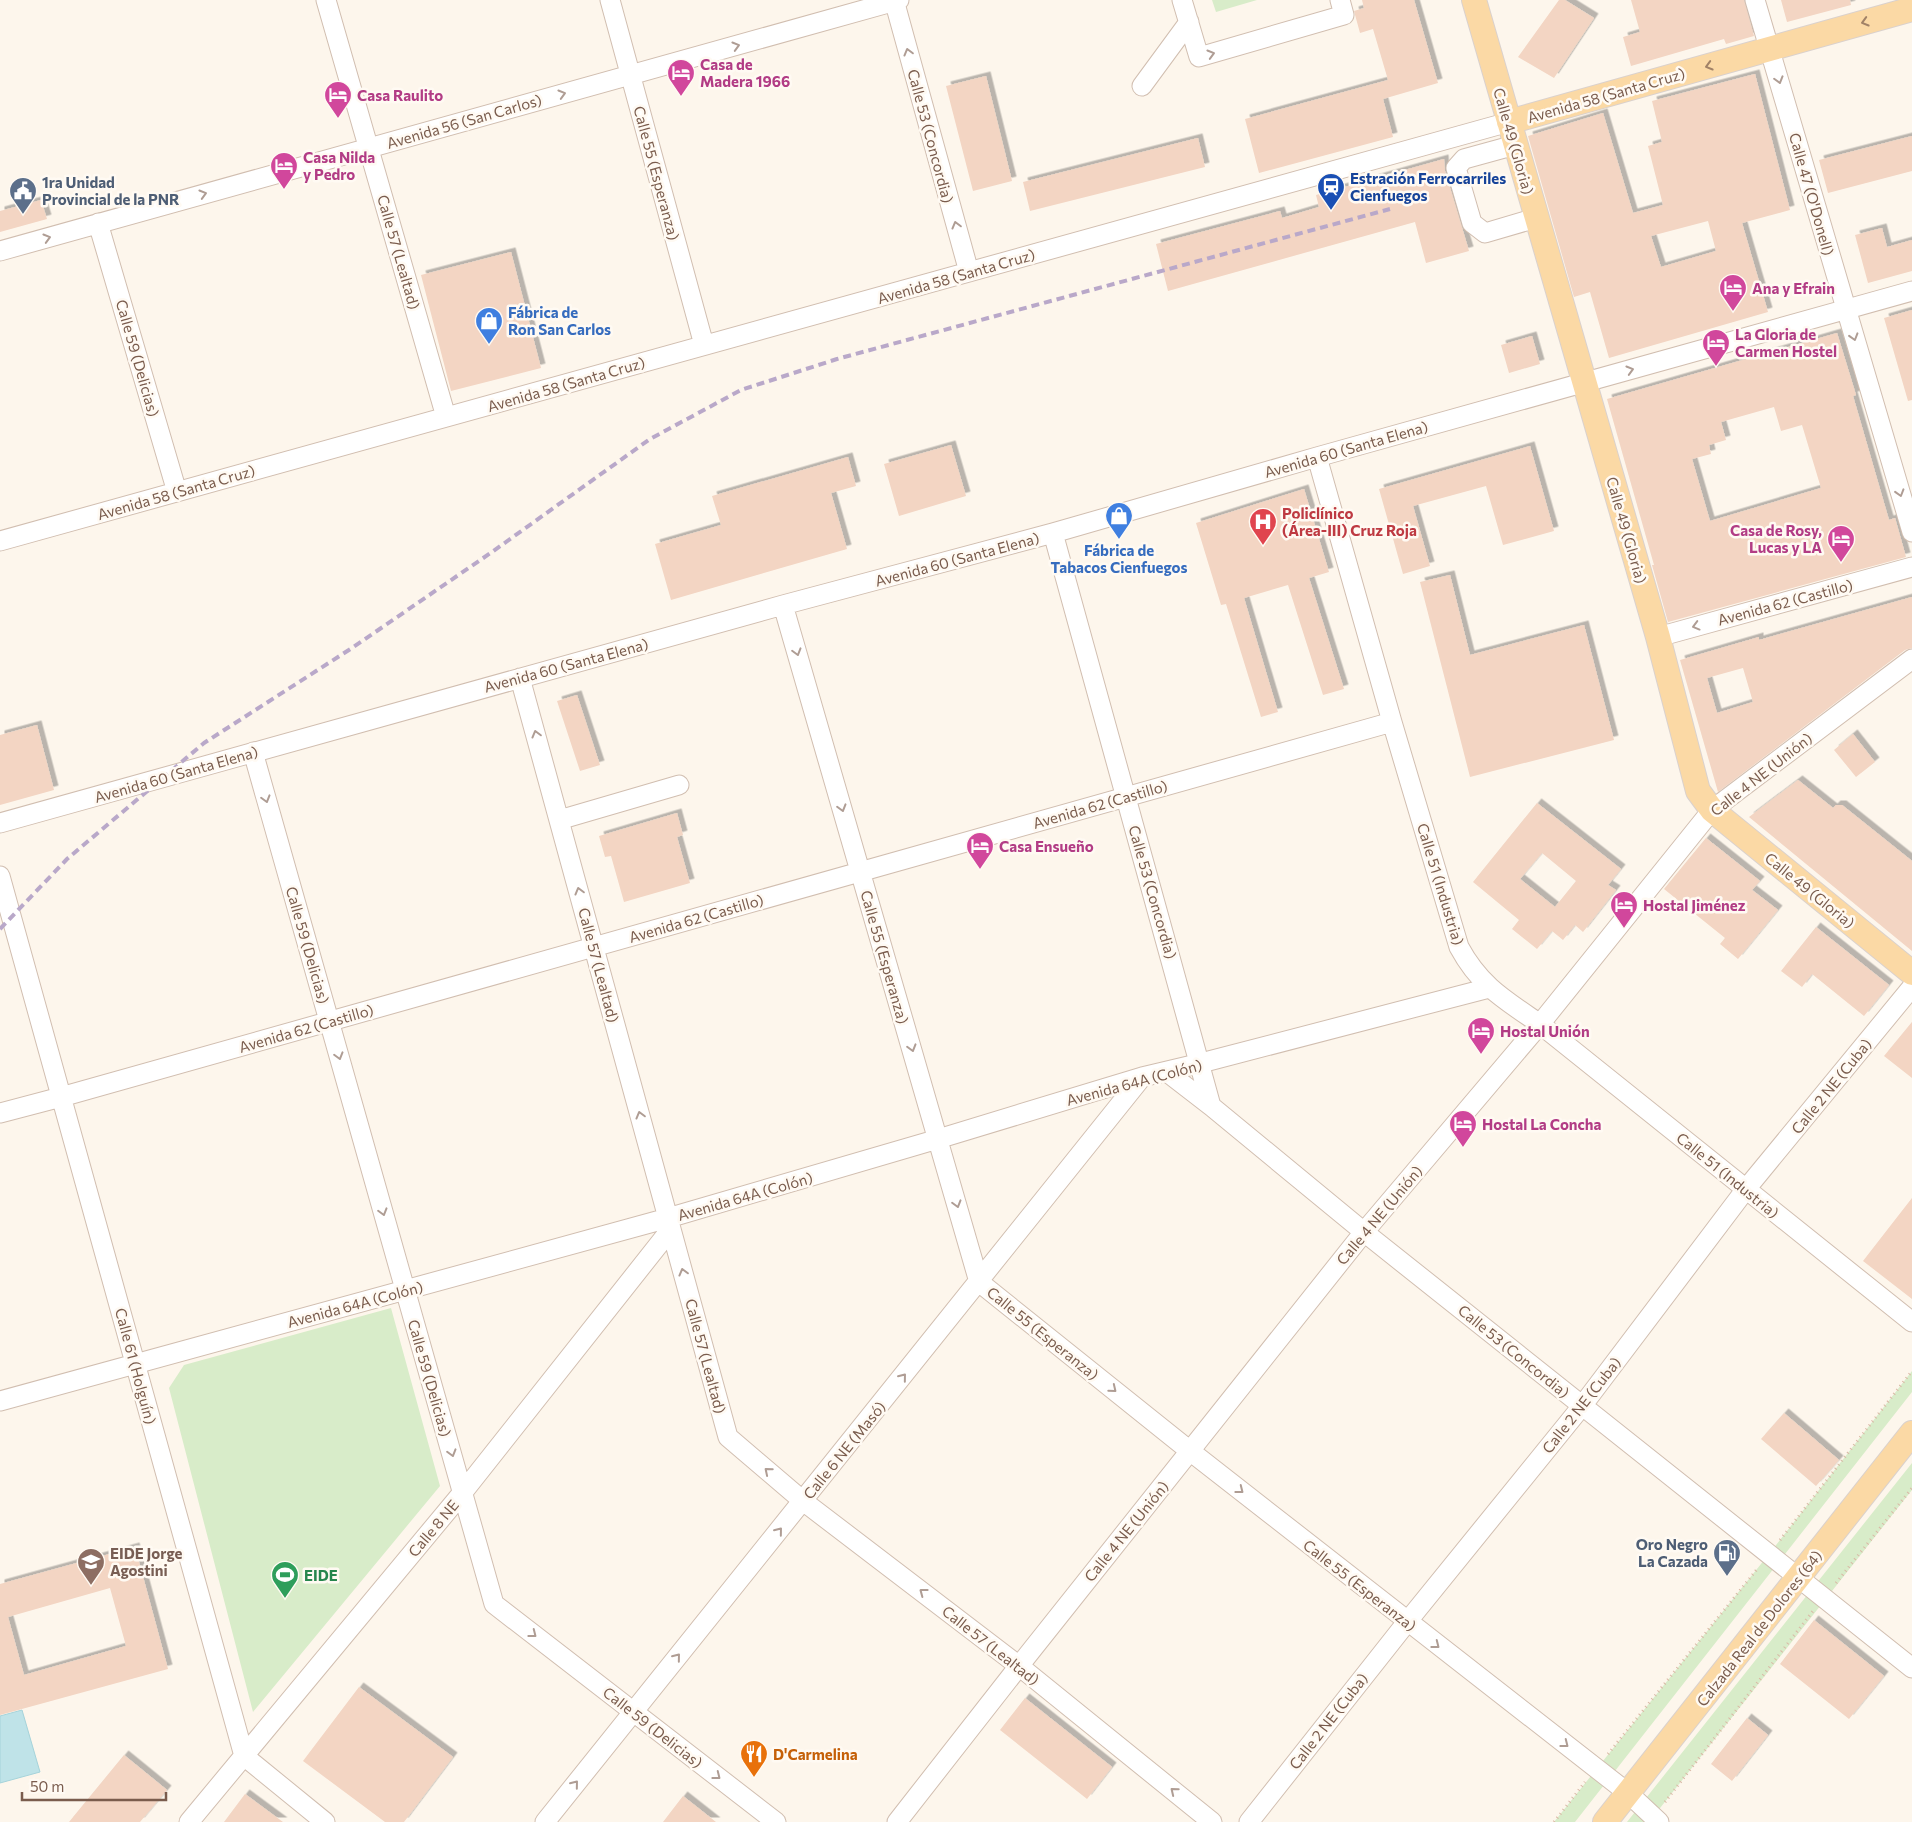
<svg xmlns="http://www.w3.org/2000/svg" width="1912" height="1822" viewBox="0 0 1912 1822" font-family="Commissioner,sans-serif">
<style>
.green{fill:#d8ecc9}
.water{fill:#bfe3e8;stroke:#a5d3da}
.building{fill:#f3d5c3;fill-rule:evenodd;filter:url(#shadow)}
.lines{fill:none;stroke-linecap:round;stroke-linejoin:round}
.minor-casing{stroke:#d1beb0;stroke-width:21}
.major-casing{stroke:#dad1cd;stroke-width:26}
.path{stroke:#d9b8a5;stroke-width:3;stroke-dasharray:1 4;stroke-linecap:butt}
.minor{stroke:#fff;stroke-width:19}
.major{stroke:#fbd9a5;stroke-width:24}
.rail{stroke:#b9a8c9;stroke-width:4;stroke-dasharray:8 5;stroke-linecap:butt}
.oneway{stroke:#a18267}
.oneway2{stroke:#af9d94}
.labels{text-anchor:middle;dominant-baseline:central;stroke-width:5;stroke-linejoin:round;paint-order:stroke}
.hotel-label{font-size:15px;font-weight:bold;fill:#b23c85;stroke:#fffaf3;text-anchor:start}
.street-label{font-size:15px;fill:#7a5c4d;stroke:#fffaf3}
.transit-label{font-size:15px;font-weight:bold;fill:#164399;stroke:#fffaf3;text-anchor:start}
.service-label{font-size:15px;font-weight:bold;fill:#4e5e75;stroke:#fffaf3;text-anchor:start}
.shop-label{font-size:15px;font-weight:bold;fill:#366cbe;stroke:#fffaf3;text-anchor:start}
.health-label{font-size:15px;font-weight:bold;fill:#be3a42;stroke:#fffaf3;text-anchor:start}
.education-label{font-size:15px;font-weight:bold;fill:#785e54;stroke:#fffaf3;text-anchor:start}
.leisure-label{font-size:15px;font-weight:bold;fill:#27864d;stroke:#fffaf3;text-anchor:start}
.food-label{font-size:15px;font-weight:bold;fill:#c56008;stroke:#fffaf3;text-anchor:start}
</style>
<defs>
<filter id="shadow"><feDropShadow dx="4.5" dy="-4.5" stdDeviation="0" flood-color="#0004"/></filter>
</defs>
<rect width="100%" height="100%" fill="#fdf6ec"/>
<path class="green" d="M1212,0H1257L1216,12Z
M391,1308L440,1486L253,1712L169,1388L184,1365Z
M1912,1371V1392L1575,1822H1554L1769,1554Z
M1912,1463V1490L1649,1822H1627Z"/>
<path class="water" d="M22,1710L40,1772L0,1783V1716Z"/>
<path class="building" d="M1362,0H1414L1438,83L1383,99L1393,137L1259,173L1245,119L1388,80L1373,29L1360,33L1354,11L1364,8Z
M1559,0H1565L1594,18L1554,78L1518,57Z
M1631,0H1744L1754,36L1726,44L1724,39L1631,66L1623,37L1640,32Z
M1781,0H1850L1851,5L1787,22Z
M1755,74L1790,210L1742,223L1768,312L1609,358L1590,292L1574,297L1528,136L1603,113L1633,213L1663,205L1648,146L1662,142L1652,101ZM1708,221L1716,251L1661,267L1651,236Z
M986,76L1012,181L973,191L946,86Z
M1912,136V171L1828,193L1819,160Z
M1198,138L1205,167L1030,211L1023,182Z
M1444,159L1445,171L1469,251L1426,263L1415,222L1168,291L1156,244L1280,211L1282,218L1319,207L1316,195Z
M41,200L47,219L0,232V211Z
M1882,228L1887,247L1912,240V271L1868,283L1855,235Z
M511,252L541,368L451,391L421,275Z
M1912,310V400L1908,401L1884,318Z
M1837,333L1856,395L1853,396L1889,520L1895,518L1906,557L1668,622L1652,565H1654L1607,399ZM1774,407L1781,431L1802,425L1821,488L1710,521L1692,459L1711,454L1709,445L1726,440L1721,422Z
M1532,336L1540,364L1509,373L1501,345Z
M951,445L966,496L899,516L884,464Z
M1530,446L1554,531L1503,545L1486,486L1413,506L1430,566L1403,574L1379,489Z
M848,457L856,486L831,493L847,549L671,600L655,544L721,525L712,496Z
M1304,489L1329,572L1309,578L1344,689L1323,695L1288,585L1244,598L1278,712L1261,717L1226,604L1221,605L1196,523Z
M1450,575L1470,655L1584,625L1614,740L1470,777L1420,582Z
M1912,597V648L1905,650L1718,792L1680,660L1759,637V640ZM1743,668L1753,702L1717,713L1707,678Z
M577,695L600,765L580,771L557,701Z
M37,725L54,790L0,805V735Z
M1853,734L1875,762L1856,777L1834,750Z
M1798,780L1833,808L1836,805H1842L1912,861V951L1749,817Z
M1537,803L1621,869L1608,885L1616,890L1583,932L1575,925L1563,940L1552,931L1537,949L1512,929L1519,920L1473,882ZM1542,853L1576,881L1555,907L1520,879Z
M677,813L683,835L677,837L690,883L624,902L611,856L605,857L599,836Z
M1706,838L1760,881L1752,890L1778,910L1738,959L1720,944L1725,938L1664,889Z
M1816,927L1889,985L1864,1016L1812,974L1802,987L1781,971Z
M1912,1022V1078L1884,1056Z
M1912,1198V1299L1863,1261Z
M1784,1413L1839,1460L1816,1486L1761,1439Z
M135,1547L168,1669L0,1715V1584ZM110,1588L126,1646L24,1675L8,1617Z
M1814,1620L1884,1676L1849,1719L1780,1664Z
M359,1687L453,1757L404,1822H385L303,1761Z
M1025,1698L1112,1767L1087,1799L1000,1730Z
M1747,1718L1768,1735L1732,1781L1711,1764Z
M124,1755L167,1790L140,1822H69Z
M245,1794L283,1822H224Z
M683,1796L716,1822H663Z"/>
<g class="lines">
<defs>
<path id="minor" d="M326,0L446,417
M610,0L704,345
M894,0L969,272
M1182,0L1199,57L1344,15L1340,0
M1755,0L1912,532
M1142,86L1189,22
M1515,145L1464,159L1456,168L1472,223L1485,233L1536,218
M98,223L177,492
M0,251L899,0
M1317,457L1392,722L1459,947C1480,986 1505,1000 1540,1024L1912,1322
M1053,533L1211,1106
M0,541L1509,122
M783,605L979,1282L1190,1451L1628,1793L1659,1822
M1658,637L1912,567
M520,678L728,1437L803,1501L1019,1666L1212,1822
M253,752L494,1604L776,1822
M559,820L679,785
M0,823L783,605L1053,533L1317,457L1912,291
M0,876L244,1756L325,1822
M1167,1072L1211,1106L1364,1232L1912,1668
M0,1113L61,1097L1392,722
M0,1401L668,1218L938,1139L1142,1077L1201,1063L1489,988
M189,1822L463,1492L671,1229
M545,1822L1142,1077
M897,1822L1019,1666L1364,1232L1540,1024L1712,810L1912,659
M1249,1822L1407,1622L1582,1406L1746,1189L1912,987"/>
<path id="major" d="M1474,0L1658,637L1698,791L1712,810L1912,973
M1509,122L1912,9
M1605,1822L1912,1433"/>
</defs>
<use href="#minor" class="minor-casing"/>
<use href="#major" class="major-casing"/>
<path class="path" d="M1780,1540L1912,1371
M1836,1583L1912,1488
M1608,1754L1758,1568
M1665,1802L1813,1611
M1554,1822L1585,1782"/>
<use href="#minor" class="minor"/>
<use href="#major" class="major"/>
<path class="rail" d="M0,929L67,859L204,743L352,648L492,552L650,439L741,390L837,359L1390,209"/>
</g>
<defs><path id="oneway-chevron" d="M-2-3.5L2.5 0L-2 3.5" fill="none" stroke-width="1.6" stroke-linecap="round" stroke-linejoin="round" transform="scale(1.25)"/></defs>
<g class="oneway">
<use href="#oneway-chevron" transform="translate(1865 22) rotate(164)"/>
<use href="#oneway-chevron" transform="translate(1709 66) rotate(164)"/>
</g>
<g class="oneway2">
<use href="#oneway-chevron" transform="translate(736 46) rotate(-16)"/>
<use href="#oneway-chevron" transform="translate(908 52) rotate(-105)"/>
<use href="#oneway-chevron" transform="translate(1211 54) rotate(-16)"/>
<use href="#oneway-chevron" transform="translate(1779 80) rotate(74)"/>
<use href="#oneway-chevron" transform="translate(562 94) rotate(-16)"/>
<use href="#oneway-chevron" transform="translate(203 194) rotate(-16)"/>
<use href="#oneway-chevron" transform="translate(956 225) rotate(-105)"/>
<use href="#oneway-chevron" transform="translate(47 238) rotate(-16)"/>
<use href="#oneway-chevron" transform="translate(1854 337) rotate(73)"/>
<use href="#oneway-chevron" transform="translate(1630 370) rotate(-16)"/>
<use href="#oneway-chevron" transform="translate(1900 493) rotate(73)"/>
<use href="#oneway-chevron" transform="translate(1696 626) rotate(165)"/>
<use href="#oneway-chevron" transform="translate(797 652) rotate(74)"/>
<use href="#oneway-chevron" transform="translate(536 734) rotate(-105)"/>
<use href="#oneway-chevron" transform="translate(266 799) rotate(74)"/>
<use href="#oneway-chevron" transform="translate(842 808) rotate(74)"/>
<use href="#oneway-chevron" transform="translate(579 891) rotate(-105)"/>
<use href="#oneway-chevron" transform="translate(912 1048) rotate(74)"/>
<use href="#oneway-chevron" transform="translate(339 1056) rotate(74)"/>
<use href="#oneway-chevron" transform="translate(640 1115) rotate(-105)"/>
<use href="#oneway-chevron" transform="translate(957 1204) rotate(74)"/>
<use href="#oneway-chevron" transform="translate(383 1212) rotate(74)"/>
<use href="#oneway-chevron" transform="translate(683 1272) rotate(-105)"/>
<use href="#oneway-chevron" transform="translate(903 1377) rotate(-51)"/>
<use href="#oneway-chevron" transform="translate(1113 1389) rotate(39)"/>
<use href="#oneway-chevron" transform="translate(452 1453) rotate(74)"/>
<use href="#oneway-chevron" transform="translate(768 1471) rotate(-140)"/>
<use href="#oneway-chevron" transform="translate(1240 1490) rotate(38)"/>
<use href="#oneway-chevron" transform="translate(779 1531) rotate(-51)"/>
<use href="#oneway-chevron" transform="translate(923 1592) rotate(-143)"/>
<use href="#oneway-chevron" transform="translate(533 1634) rotate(38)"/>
<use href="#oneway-chevron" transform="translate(1436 1645) rotate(38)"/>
<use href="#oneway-chevron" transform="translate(677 1657) rotate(-51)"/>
<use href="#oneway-chevron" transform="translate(1565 1744) rotate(38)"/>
<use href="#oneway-chevron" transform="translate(717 1776) rotate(38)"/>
<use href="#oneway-chevron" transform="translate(575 1784) rotate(-51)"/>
<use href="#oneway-chevron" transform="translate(1174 1791) rotate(-141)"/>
</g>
<defs>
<symbol id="hotel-pin" viewBox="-11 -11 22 30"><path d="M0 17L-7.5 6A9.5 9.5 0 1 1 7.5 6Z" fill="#d1479c" stroke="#fffaf3"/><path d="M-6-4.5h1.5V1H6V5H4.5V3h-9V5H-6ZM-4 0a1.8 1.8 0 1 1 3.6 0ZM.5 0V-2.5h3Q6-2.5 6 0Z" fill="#fff"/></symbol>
<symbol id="station-pin" viewBox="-11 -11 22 30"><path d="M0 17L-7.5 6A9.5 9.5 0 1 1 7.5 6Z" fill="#1a4fb4" stroke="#fffaf3"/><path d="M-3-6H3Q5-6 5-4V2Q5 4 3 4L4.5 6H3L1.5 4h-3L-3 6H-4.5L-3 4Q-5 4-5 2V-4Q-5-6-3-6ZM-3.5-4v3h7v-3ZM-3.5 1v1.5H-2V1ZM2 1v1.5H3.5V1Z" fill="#fff"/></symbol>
<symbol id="civic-pin" viewBox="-11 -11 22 30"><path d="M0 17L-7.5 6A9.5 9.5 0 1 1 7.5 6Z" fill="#5c6f8a" stroke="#fffaf3"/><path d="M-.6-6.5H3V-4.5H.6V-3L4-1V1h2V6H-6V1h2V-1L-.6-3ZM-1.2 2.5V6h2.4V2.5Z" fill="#fff"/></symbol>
<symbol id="shop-pin" viewBox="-11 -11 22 30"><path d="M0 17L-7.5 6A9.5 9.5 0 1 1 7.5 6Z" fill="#3f7fe0" stroke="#fffaf3"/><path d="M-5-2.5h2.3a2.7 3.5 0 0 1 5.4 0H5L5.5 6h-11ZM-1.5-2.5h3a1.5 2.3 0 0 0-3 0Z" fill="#fff"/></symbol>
<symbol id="hospital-pin" viewBox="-11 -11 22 30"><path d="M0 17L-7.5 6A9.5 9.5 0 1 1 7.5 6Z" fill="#e0444e" stroke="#fffaf3"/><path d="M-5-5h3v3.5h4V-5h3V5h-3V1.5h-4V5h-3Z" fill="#fff"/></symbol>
<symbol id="fuel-pin" viewBox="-11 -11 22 30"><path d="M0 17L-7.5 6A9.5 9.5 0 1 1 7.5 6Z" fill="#5c6f8a" stroke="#fffaf3"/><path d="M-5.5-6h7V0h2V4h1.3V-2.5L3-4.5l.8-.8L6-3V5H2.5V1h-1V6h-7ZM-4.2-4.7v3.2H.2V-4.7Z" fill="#fff"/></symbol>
<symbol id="school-pin" viewBox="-11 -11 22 30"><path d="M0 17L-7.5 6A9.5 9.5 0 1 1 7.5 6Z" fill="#8d6e63" stroke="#fffaf3"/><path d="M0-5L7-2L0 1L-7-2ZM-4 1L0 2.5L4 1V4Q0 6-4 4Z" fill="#fff"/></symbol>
<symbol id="stadium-pin" viewBox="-11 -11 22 30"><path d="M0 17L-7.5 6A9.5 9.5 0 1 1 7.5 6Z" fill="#2e9e5b" stroke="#fffaf3"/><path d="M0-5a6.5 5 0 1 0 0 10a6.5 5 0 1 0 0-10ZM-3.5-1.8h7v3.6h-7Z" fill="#fff"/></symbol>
<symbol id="restaurant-pin" viewBox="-11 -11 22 30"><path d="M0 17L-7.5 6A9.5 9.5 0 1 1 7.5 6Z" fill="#e8710a" stroke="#fffaf3"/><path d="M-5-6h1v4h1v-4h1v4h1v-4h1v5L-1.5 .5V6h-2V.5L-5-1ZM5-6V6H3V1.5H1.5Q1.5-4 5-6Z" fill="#fff"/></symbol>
</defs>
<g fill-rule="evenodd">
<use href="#hotel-pin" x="665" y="57" width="32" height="43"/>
<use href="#hotel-pin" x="322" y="79" width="32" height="43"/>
<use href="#hotel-pin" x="268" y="150" width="32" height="43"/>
<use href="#station-pin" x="1315" y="171" width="32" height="43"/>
<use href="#civic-pin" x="7" y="175" width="32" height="43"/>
<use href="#hotel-pin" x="1717" y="272" width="32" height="43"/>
<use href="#shop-pin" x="473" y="305" width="32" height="43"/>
<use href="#hotel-pin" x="1700" y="327" width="32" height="43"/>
<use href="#shop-pin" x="1103" y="500" width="32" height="43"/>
<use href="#hospital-pin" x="1247" y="506" width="32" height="43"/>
<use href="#hotel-pin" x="1825" y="523" width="32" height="43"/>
<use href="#hotel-pin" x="964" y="830" width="32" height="43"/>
<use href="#hotel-pin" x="1608" y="889" width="32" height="43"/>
<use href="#hotel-pin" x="1465" y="1015" width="32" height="43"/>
<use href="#hotel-pin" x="1447" y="1108" width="32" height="43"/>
<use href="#fuel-pin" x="1711" y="1537" width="32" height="43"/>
<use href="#school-pin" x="75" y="1546" width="32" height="43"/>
<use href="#stadium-pin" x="269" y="1559" width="32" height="43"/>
<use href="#restaurant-pin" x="738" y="1738" width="32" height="43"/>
</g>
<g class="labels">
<g class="hotel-label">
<text x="700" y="64">Casa de<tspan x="700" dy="17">Madera 1966</tspan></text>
<text x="357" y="95">Casa Raulito</text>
<text x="303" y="157">Casa Nilda<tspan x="303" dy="17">y Pedro</tspan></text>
<text x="1752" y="288">Ana y Efrain</text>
<text x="1735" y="334">La Gloria de<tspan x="1735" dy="17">Carmen Hostel</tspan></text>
<text x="1822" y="530" text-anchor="end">Casa de Rosy,<tspan x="1822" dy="17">Lucas y LA</tspan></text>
<text x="999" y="846">Casa Ensueño</text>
<text x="1643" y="905">Hostal Jiménez</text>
<text x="1500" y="1031">Hostal Unión</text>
<text x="1482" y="1124">Hostal La Concha</text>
</g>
<g class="street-label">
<text transform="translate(1606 95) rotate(-16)">Avenida 58 (Santa Cruz)</text>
<text transform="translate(464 121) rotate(-16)">Avenida 56 (San Carlos)</text>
<text transform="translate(931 136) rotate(75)">Calle 53 (Concordia)</text>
<text transform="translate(1514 141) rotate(74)">Calle 49 (Gloria)</text>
<text transform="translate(657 173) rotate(75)">Calle 55 (Esperanza)</text>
<text transform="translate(1812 194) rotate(74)">Calle 47 (O'Donell)</text>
<text transform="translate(399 252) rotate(74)">Calle 57 (Lealtad)</text>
<text transform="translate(956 276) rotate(-16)">Avenida 58 (Santa Cruz)</text>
<text transform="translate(138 358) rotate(74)">Calle 59 (Delicias)</text>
<text transform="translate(566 384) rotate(-16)">Avenida 58 (Santa Cruz)</text>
<text transform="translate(1346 449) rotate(-16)">Avenida 60 (Santa Elena)</text>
<text transform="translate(176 492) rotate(-16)">Avenida 58 (Santa Cruz)</text>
<text transform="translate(1627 530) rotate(74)">Calle 49 (Gloria)</text>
<text transform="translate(957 559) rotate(-15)">Avenida 60 (Santa Elena)</text>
<text transform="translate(1785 602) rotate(-15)">Avenida 62 (Castillo)</text>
<text transform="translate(566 665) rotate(-15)">Avenida 60 (Santa Elena)</text>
<text transform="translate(176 774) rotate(-16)">Avenida 60 (Santa Elena)</text>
<text transform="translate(1761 774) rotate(-38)">Calle 4 NE (Unión)</text>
<text transform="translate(1100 804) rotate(-16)">Avenida 62 (Castillo)</text>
<text transform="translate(1441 884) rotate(73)">Calle 51 (Industria)</text>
<text transform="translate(1810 890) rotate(39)">Calle 49 (Gloria)</text>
<text transform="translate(1153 892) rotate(74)">Calle 53 (Concordia)</text>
<text transform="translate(696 918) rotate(-16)">Avenida 62 (Castillo)</text>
<text transform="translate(308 945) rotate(74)">Calle 59 (Delicias)</text>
<text transform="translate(885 957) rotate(74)">Calle 55 (Esperanza)</text>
<text transform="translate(599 965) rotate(75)">Calle 57 (Lealtad)</text>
<text transform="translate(306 1028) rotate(-16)">Avenida 62 (Castillo)</text>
<text transform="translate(1134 1082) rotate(-15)">Avenida 64A (Colón)</text>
<text transform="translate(1831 1086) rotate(-51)">Calle 2 NE (Cuba)</text>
<text transform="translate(1728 1175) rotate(39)">Calle 51 (Industria)</text>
<text transform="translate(745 1196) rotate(-16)">Avenida 64A (Colón)</text>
<text transform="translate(1379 1215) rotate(-50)">Calle 4 NE (Unión)</text>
<text transform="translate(355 1304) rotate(-15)">Avenida 64A (Colón)</text>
<text transform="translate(1043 1333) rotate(39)">Calle 55 (Esperanza)</text>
<text transform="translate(1514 1351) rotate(39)">Calle 53 (Concordia)</text>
<text transform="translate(706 1356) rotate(75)">Calle 57 (Lealtad)</text>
<text transform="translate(136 1366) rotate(75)">Calle 61 (Holguín)</text>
<text transform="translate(430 1378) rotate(74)">Calle 59 (Delicias)</text>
<text transform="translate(1581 1405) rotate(-52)">Calle 2 NE (Cuba)</text>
<text transform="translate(844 1450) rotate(-51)">Calle 6 NE (Masó)</text>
<text transform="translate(433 1528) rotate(-50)">Calle 8 NE</text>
<text transform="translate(1126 1531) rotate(-51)">Calle 4 NE (Unión)</text>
<text transform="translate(1360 1585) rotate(38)">Calle 55 (Esperanza)</text>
<text transform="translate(1759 1628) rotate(-52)">Calzada Real de Dolores (64)</text>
<text transform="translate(991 1645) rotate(38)">Calle 57 (Lealtad)</text>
<text transform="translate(1328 1721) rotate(-52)">Calle 2 NE (Cuba)</text>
<text transform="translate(653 1727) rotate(38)">Calle 59 (Delicias)</text>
</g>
<g class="transit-label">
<text x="1350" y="178">Estración Ferrocarriles<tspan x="1350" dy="17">Cienfuegos</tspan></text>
</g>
<g class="service-label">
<text x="42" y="182">1ra Unidad<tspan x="42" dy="17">Provincial de la PNR</tspan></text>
<text x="1708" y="1544" text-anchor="end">Oro Negro<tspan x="1708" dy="17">La Cazada</tspan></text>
</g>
<g class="shop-label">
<text x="508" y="312">Fábrica de<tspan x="508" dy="17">Ron San Carlos</tspan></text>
<text x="1119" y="550" text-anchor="middle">Fábrica de<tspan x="1119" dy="17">Tabacos Cienfuegos</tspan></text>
</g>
<g class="health-label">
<text x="1282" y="513">Policlínico<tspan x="1282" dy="17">(Área-III) Cruz Roja</tspan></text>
</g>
<g class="education-label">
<text x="110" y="1553">EIDE Jorge<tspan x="110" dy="17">Agostini</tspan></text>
</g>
<g class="leisure-label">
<text x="304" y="1575">EIDE</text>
</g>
<g class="food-label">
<text x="773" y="1754">D'Carmelina</text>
</g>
</g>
<path d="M22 1792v8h144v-8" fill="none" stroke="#7a5c4d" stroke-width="2.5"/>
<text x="30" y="1792" font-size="15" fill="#7a5c4d" stroke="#fffaf3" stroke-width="4" paint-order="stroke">50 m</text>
</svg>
